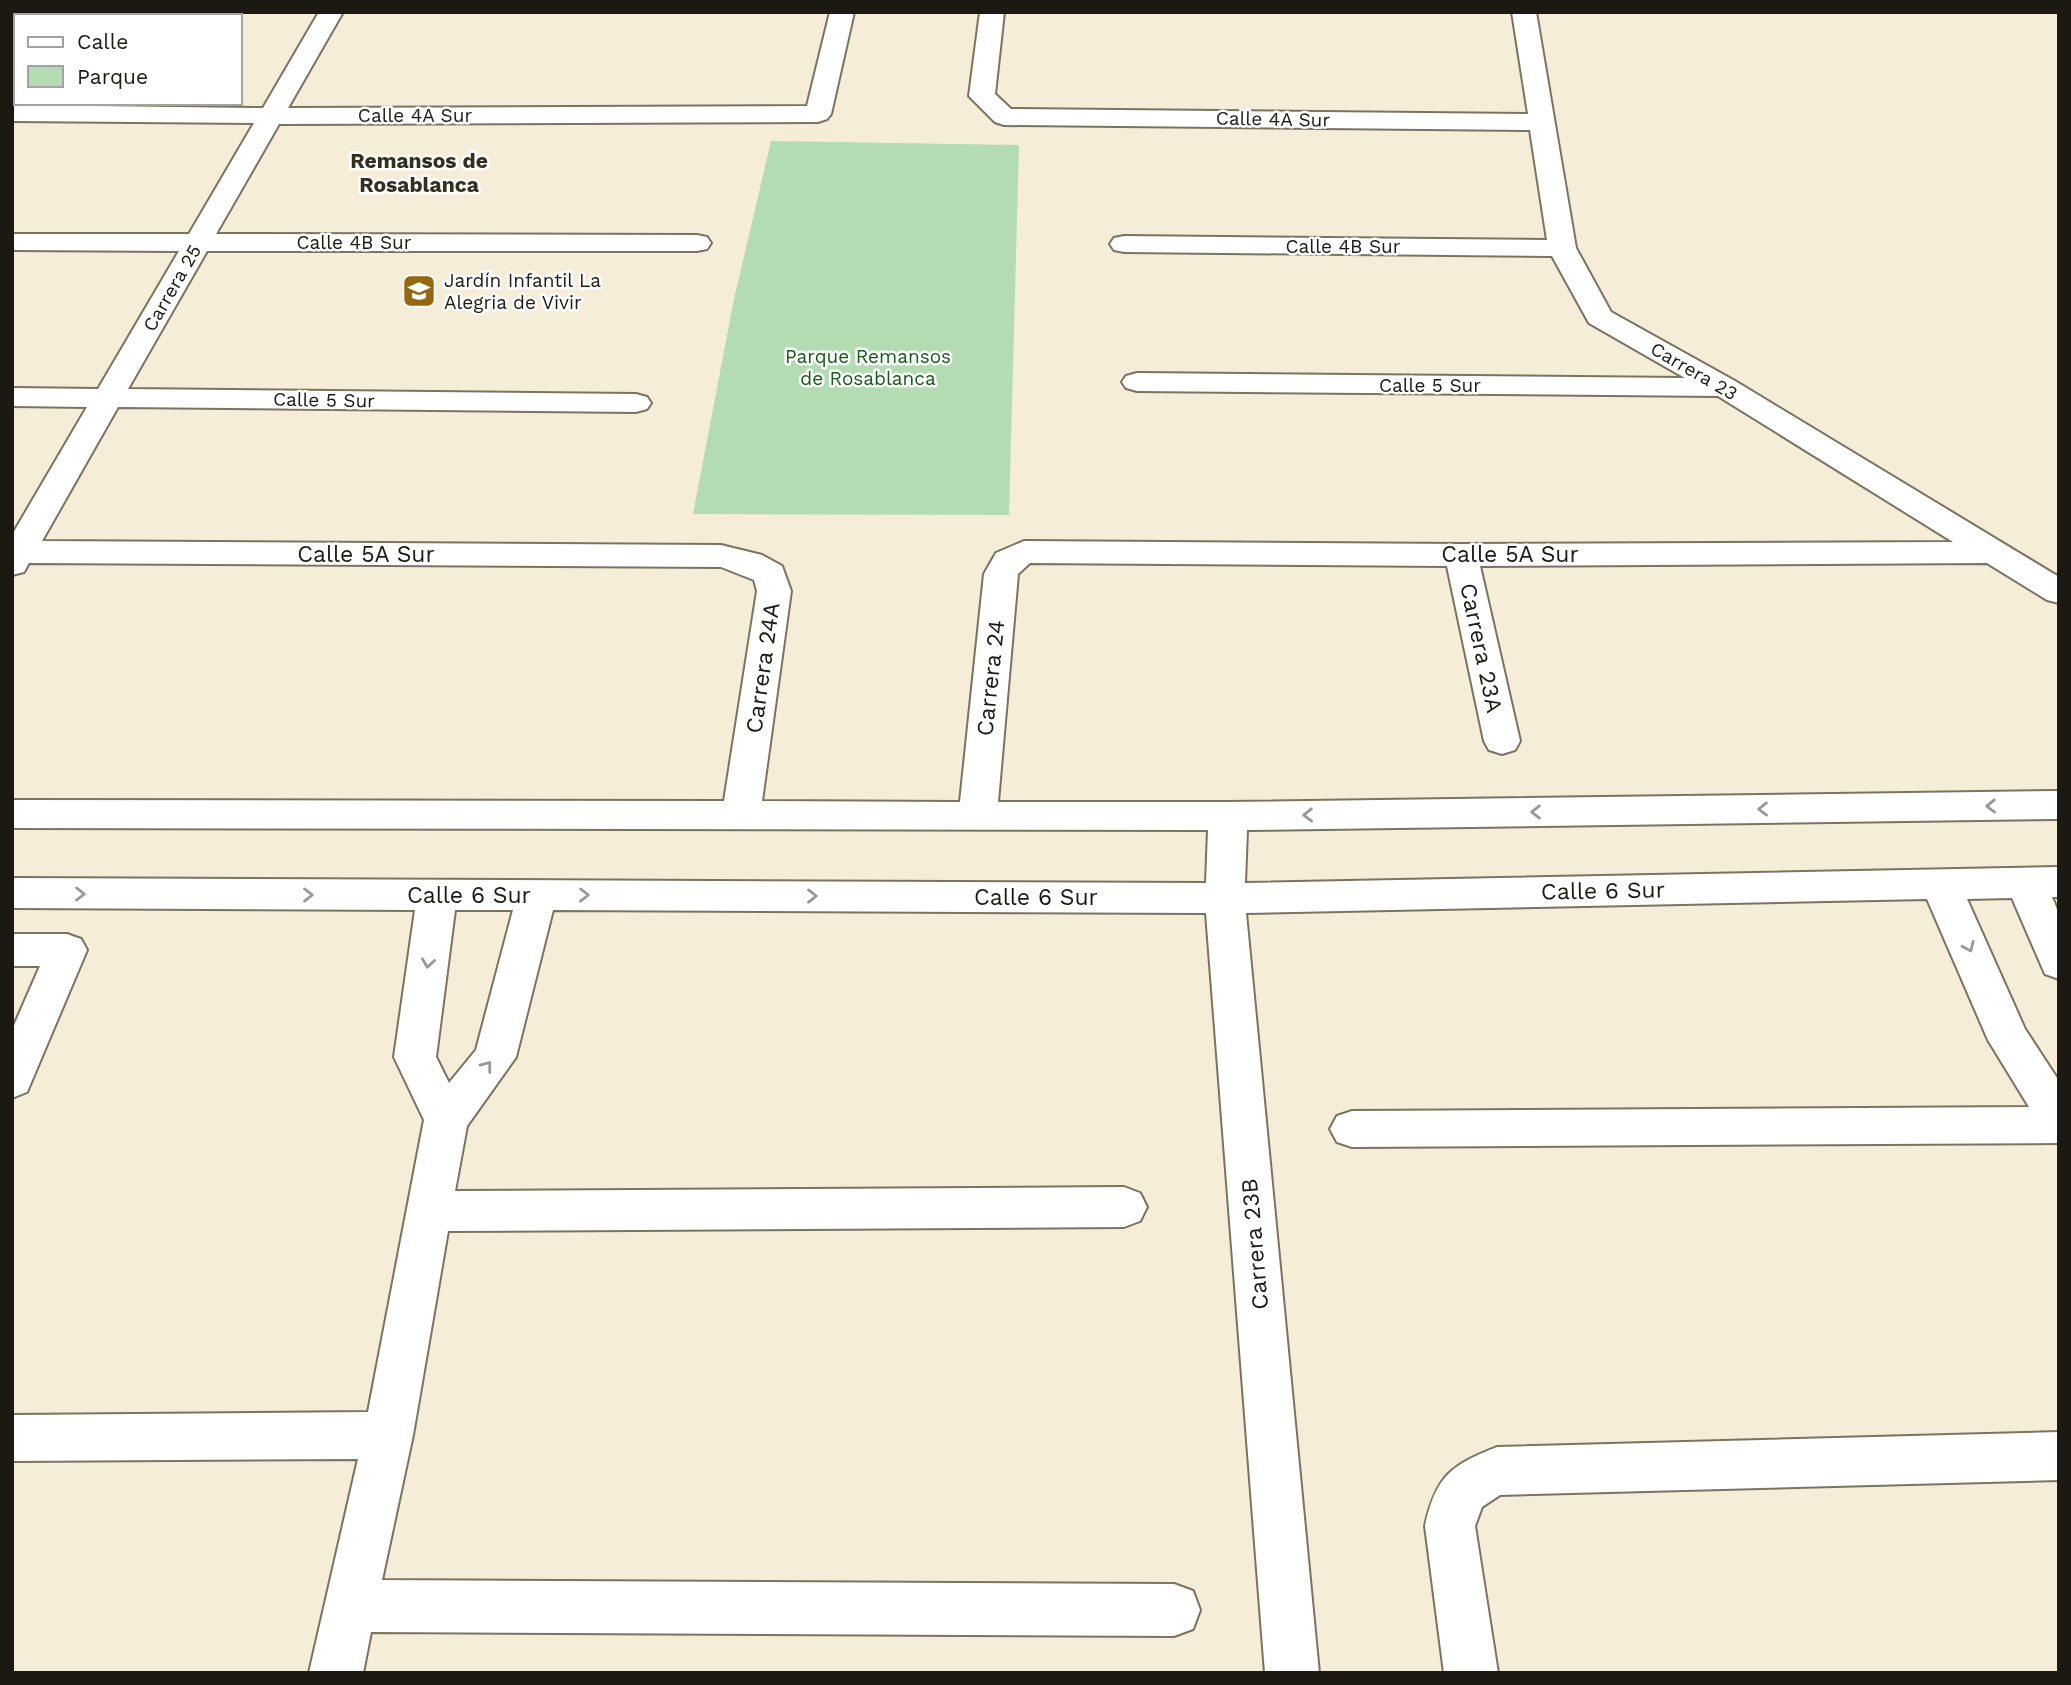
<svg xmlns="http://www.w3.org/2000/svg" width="2071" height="1685" viewBox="0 0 2071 1685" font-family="'Work Sans',sans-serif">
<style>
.green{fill:#b4dcb2}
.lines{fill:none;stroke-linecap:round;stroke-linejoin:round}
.minor-casing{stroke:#7a7360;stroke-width:4}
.minor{fill:#fff;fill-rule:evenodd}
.oneway{stroke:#999894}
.labels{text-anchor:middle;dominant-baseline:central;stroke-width:5;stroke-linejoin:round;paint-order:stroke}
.far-street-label{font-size:19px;fill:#1c1912;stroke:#fff}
.far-poi-label{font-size:19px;fill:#1c1912;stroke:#fff;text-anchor:start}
.far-park-label{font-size:19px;fill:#145917;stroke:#fff}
.far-neighbourhood-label{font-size:21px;font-weight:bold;fill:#352f1e;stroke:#fff}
.street-label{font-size:23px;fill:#1c1912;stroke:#fff}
</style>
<rect width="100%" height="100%" fill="#f6edd8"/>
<path class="green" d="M771,141L1019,145L1009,515L693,514L734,299Z"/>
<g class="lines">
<defs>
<path id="minor" d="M319,12H343L288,108L807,106L830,12H854L831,114L827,119L818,122L279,124L216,234L697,235L707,237L711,243L707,249L697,251H207L128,389L636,394L647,397L651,403L647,409L636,412L118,407L42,541L721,545L762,555L782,566L791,591L762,801L960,802L984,574L996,553L1024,541L1461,544L1953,542L1718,396L1137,391L1126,388L1122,382L1126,376L1137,373L1685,378L1589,323L1552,256L1124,252L1114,250L1110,244L1114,238L1124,236L1547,240L1530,130L1004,125L995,122L969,96L980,12H1004L995,94L1011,109L1528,114L1512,12H1536L1576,248L1611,312L1735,381L2059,577V603L2047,600L1987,563L1480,566L1520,741L1515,750L1502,754L1489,750L1484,741L1447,566L1030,563L1018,574L998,802H1228L2059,791V819L1247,830L1245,883L2059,867V897H2052L2059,914V979L2045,974L2012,898L1967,899L2025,1029L2059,1081V1143L1352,1147L1337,1142L1330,1129L1337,1116L1352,1111L2029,1107L1988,1040L1927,899L1246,913L1319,1673H1265L1206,913L553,910L516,1057L467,1126L455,1191L1124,1187L1140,1193L1147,1207L1140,1221L1124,1227L448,1231L413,1435L382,1580L1174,1584L1193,1591L1200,1610L1193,1629L1174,1636L371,1632L363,1673H309L358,1459L12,1461V1415L368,1412L424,1120L394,1057L415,910L12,908V878L1206,883L1208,830L12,828V800L724,801L757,591L754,580L721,567L29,563L24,572L12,575V535L87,407L12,406V388L98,389L179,251L12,250V234H189L254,123L12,121V105L263,108ZM455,910H513L476,1050L449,1083L436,1057Z
M12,934H67L81,939L87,950L27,1092L12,1098V1030L40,966H12Z
M2059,1432V1480L1500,1495L1482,1507L1475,1526L1498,1673H1444L1425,1526C1436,1476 1451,1465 1497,1447Z"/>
</defs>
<use href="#minor" class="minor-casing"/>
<use href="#minor" class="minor"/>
</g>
<defs><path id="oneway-chevron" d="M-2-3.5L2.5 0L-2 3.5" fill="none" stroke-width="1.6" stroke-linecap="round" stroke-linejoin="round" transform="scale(1.75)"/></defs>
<g class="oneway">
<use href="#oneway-chevron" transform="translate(1991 806) rotate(179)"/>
<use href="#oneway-chevron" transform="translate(1763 809) rotate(179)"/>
<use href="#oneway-chevron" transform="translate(1536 812) rotate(179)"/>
<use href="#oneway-chevron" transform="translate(1308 815) rotate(179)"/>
<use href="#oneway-chevron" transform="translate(80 894)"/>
<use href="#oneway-chevron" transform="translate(308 895)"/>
<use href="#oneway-chevron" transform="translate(584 895)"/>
<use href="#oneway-chevron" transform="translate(812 896)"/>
<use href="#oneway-chevron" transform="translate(1969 947) rotate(66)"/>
<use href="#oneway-chevron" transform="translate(428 963) rotate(98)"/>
<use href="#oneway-chevron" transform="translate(487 1066) rotate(-53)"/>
</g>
<defs>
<symbol id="school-square" viewBox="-11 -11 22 22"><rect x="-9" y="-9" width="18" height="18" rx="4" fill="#926811" stroke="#fff"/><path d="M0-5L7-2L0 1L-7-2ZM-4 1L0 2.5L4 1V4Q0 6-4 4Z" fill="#fff"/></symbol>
</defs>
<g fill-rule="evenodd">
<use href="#school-square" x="400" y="272" width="38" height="38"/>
</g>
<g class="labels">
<g class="far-street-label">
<text x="415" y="115">Calle 4A Sur</text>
<text transform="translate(1273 119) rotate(1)">Calle 4A Sur</text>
<text x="354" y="242">Calle 4B Sur</text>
<text x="1343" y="246">Calle 4B Sur</text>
<text transform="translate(172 288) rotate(-60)">Carrera 25</text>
<text transform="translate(1694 371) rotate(30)">Carrera 23</text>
<text x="1430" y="385">Calle 5 Sur</text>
<text transform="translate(324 400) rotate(1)">Calle 5 Sur</text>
</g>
<g class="far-poi-label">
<text x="444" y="280">Jardín Infantil La<tspan x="444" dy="22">Alegria de Vivir</tspan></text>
</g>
<g class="far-park-label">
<text x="868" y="356">Parque Remansos<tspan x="868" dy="22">de Rosablanca</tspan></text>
</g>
<g class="far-neighbourhood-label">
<text x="419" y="160">Remansos de<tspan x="419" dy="24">Rosablanca</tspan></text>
</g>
<g class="street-label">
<text x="366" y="554">Calle 5A Sur</text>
<text x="1510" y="554">Calle 5A Sur</text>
<text transform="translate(1481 648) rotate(78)">Carrera 23A</text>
<text transform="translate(763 668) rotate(-82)">Carrera 24A</text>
<text transform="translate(991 678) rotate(-84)">Carrera 24</text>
<text transform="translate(1603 891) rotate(-1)">Calle 6 Sur</text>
<text x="469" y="895">Calle 6 Sur</text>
<text x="1036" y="897">Calle 6 Sur</text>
<text transform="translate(1255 1244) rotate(-95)">Carrera 23B</text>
</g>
</g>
<rect width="2071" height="1685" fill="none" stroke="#1c1912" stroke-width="28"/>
<rect x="14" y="14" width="228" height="91" fill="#ffffff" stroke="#a4a3a0" stroke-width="2"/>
<rect x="28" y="37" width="35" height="10" fill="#ffffff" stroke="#a4a3a0" stroke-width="2"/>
<text x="77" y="49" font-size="21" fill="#1c1912">Calle</text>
<rect x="28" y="66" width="35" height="21" fill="#b4dcb2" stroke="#a4a3a0" stroke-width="2"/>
<text x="77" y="84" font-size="21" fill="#1c1912">Parque</text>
</svg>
